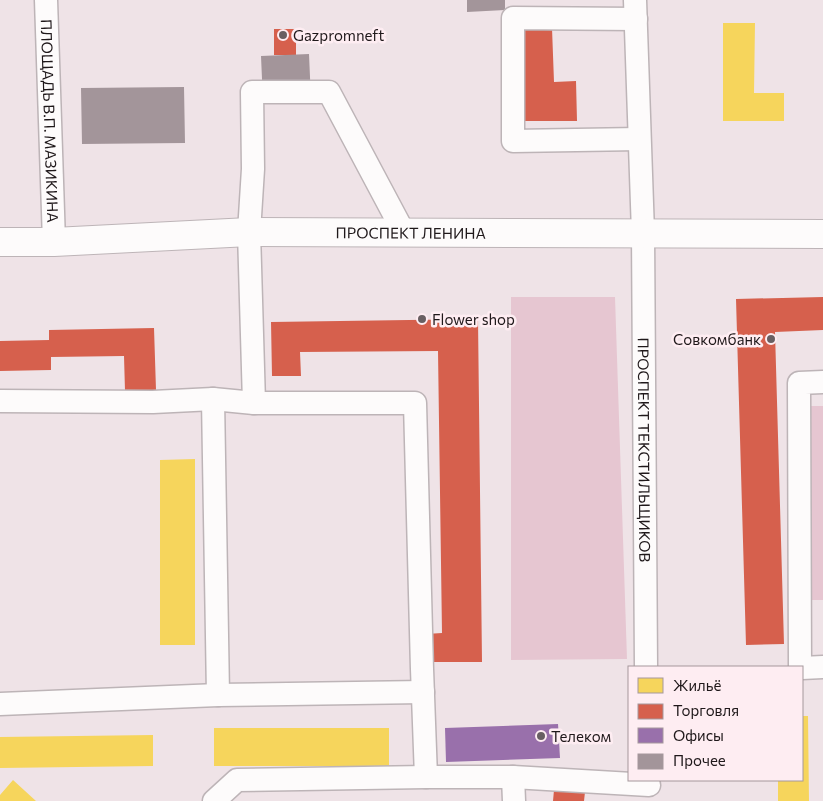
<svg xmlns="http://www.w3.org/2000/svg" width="823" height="801" viewBox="0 0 823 801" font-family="Commissioner,sans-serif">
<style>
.park{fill:#e6c6d1}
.homes{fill:#f6d55c}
.shops{fill:#d6604d}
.offices{fill:#9970ab}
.building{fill:#a3959a}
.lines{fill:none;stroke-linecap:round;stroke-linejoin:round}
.minor-casing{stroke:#bdb4b7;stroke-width:25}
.major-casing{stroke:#bdb4b7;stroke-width:30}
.minor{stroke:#fdfbfb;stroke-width:22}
.major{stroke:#fdfbfb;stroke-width:28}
.poi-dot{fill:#685f62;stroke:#feedf2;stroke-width:2}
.labels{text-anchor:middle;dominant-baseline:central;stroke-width:5;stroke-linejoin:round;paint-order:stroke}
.poi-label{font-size:15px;fill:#1f181a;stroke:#feedf2;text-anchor:start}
.street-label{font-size:15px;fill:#1f181a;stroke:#feedf2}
</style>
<rect width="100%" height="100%" fill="#efe3e7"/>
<path class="park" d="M511,297H615L627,659L511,660Z
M808,406H823V600H808Z"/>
<path class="homes" d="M723,23H755L754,93H784V121H723Z
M195,459V645H160V460Z
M802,716H808L809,801H778V780H802Z
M214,728H389V766H214Z
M153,735V766L0,768V737Z
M13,780L36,801H0V795Z"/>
<path class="shops" d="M552,28L554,82L576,81L577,121H525L523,29Z
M274,29H296V55H274Z
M823,297V330L775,332L784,644L746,645L736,299Z
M478,319L482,662H427L426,634L442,633L438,351L300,352L301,376H272L271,322Z
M154,328L156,390L125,391L124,356L51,357V370L0,371V341L49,340V330Z
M554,790L585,792L584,801H553Z"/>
<path class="offices" d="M558,724L560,758L446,762L445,728Z"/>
<path class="building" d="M467,0H505V10L467,12Z
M309,54L311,100L263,102L261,56Z
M184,87L185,143L82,144L81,88Z"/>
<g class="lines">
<defs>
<g id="minor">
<path id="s1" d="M46,0L54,242"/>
<path id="s2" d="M635,0L643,233L646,667"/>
<path d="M636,19L513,18V141L639,139"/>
<path d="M404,233L329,92H252L253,169L249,232L254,403H415L422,669L426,777H513L649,785"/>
<path d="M213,399L218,695"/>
<path d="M0,401L153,402L213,399L254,403"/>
<path d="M800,667L799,383L823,382"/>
<path d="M802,668L823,667"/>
<path d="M0,704L218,695L423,692"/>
<path d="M513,777L514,801"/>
<path d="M214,801L237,780L426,777"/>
</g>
<g id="major">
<path id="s3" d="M0,242H54L249,232L823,234"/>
</g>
</defs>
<use href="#minor" class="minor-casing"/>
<use href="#major" class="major-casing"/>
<use href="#minor" class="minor"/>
<use href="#major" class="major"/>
</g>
<g class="poi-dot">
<circle cx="283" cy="35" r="5"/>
<circle cx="422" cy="319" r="5"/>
<circle cx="771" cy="339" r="5"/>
<circle cx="541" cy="736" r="5"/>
</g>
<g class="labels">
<g class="poi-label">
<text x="293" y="35">Gazpromneft</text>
<text x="432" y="319">Flower shop</text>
<text x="761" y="339" text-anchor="end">Совкомбанк</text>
<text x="551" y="736">Телеком</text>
</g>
<g class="street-label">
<text stroke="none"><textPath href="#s1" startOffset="121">ПЛОЩАДЬ В.П. МАЗИКИНА</textPath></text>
<text stroke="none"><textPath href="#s3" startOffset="411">ПРОСПЕКТ ЛЕНИНА</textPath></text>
<text stroke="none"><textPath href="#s2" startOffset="450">ПРОСПЕКТ ТЕКСТИЛЬЩИКОВ</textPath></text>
</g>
</g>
<rect x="628" y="666" width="175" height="115" fill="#feedf2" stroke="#a5989c"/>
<rect x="638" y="678" width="25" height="15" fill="#f6d55c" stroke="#a5989c"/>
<text x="673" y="691" font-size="15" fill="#1f181a">Жильё</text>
<rect x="638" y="704" width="25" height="15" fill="#d6604d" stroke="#a5989c"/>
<text x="673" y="716" font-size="15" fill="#1f181a">Торговля</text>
<rect x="638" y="728" width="25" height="15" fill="#9970ab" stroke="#a5989c"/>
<text x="673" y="741" font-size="15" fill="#1f181a">Офисы</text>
<rect x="638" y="754" width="25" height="15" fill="#a3959a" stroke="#a5989c"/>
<text x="673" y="766" font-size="15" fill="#1f181a">Прочее</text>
</svg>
